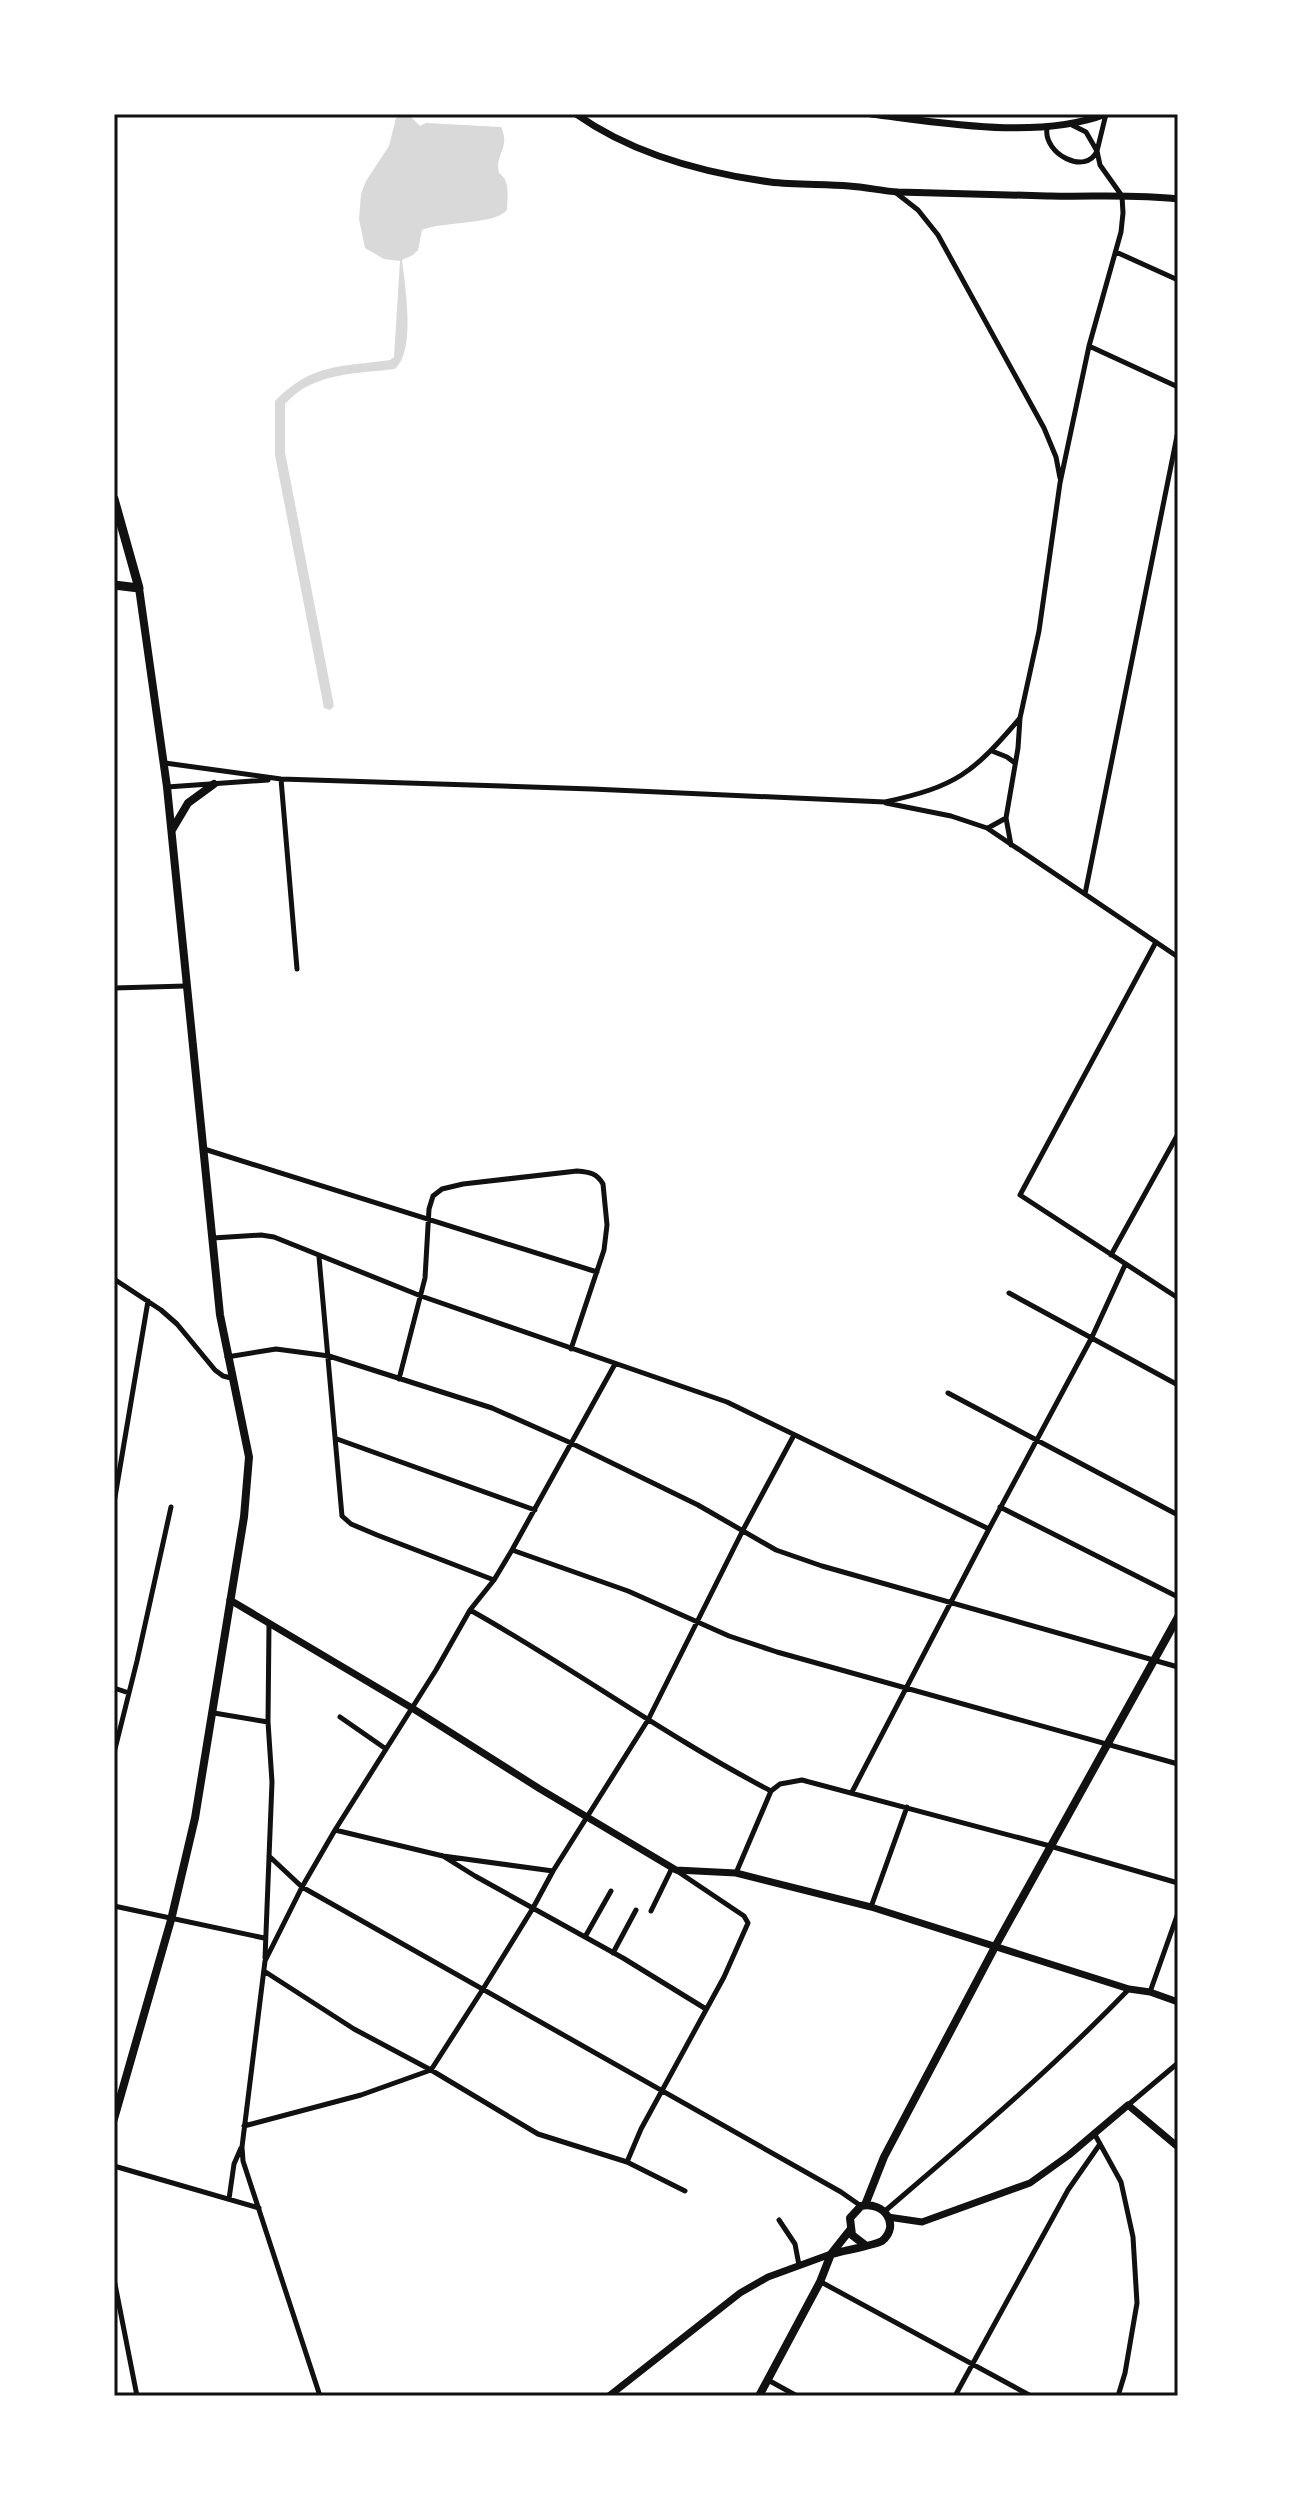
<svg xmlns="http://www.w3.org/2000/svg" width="1292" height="2510" viewBox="0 0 1292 2510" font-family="'PT Serif',serif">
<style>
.water{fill:#d9d9d9}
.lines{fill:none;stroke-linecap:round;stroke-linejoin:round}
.minor{stroke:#111;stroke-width:5}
.tertiary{stroke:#111;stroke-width:7}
.secondary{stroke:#111;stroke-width:8}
.primary{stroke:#111;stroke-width:9}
.neatline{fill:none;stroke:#111;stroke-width:3}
</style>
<rect width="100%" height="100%" fill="#fff"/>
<path class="water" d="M403,115L410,116L420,126L426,123L501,127C511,148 494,155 499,173C511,181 507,198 507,210C495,225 443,221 422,230L418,250L413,255L402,260C405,287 416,350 395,369C356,374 313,372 285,404V452L334,706L330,710L324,708L275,455V401C312,363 341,367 390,360L394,357L400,261L384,259L365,248L359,219L361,194L366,181L389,146L396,118Z"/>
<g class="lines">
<path class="minor" d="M1047,128C1043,154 1086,176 1097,151L1086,132L1072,125
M895,192L918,210L938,235L1044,428L1056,457L1060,478
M1116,252L1178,280
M1089,346L1178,387
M992,751L1007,757L1015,763
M165,763L281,779L592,789L885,802C957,786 972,774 1020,718
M281,779L297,969
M167,787L268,780
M886,803L951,816L987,828L1178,957
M988,828L1006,818
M1011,845L1006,818L1018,748L1020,718L1039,631L1060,483L1089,346L1121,232L1123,213L1122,196L1100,165L1097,151L1106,114
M1085,894L1178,431
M1156,942L1020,1195L1178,1298
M114,988L186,986
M204,1149L597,1272
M213,1238L261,1235L274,1237L421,1296L727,1402L989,1529
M1111,1255L1178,1134
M319,1257L342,1516L351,1524L377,1535L494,1580
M114,1279L161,1310L177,1324L215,1370L223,1376L231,1378
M1009,1293L1178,1385
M227,1357L276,1349L329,1356L492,1408L571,1443L698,1505L776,1550L822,1566L1178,1667
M399,1379L425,1278L429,1209L433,1196L442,1189L463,1184L577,1171C589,1172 597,1173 603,1184L607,1225L604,1250L571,1349
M948,1393L1178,1515
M337,1439L535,1510
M114,1503L148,1301
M1000,1507L1178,1597
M512,1550L628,1591L729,1636L777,1652L1178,1764
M470,1610C572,1667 667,1737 771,1791
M114,1688L129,1693
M214,1713L268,1722
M340,1717L386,1749
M114,1753L137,1661L171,1507
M852,1792L989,1529L1092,1337L1125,1265
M335,1830L443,1856L553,1871
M269,1856L302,1887L841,2192L861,2206
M443,1856L475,1876L623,1958L706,2009
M736,1873L771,1791L780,1784L802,1780L1050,1846L1178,1883
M114,1906L264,1938
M871,1907L907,1807
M651,1911L672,1868
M585,1937L611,1891
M613,1953L636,1910
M265,1958L272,1782L268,1722L269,1624
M264,1971L354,2029L431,2070L538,2134L627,2162L685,2191
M1150,1992L1178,1913
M1128,2105L1178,2063
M244,2126L361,2095L431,2070L483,1989L533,1908L553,1871L648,1720L743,1530L794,1435
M1094,2133L1121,2182L1133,2237L1137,2303L1125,2373L1118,2396
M627,2162L641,2129L724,1977L748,1923L744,1916L677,1871
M114,2166L259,2208
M229,2199L234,2164L241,2148
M885,2211C968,2140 1052,2069 1129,1989
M779,2220L795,2244L799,2265
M114,2279L137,2396
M821,2282L1031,2396
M768,2380L797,2396
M320,2396L243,2161L242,2147L265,1961L302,1887L335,1830L436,1670L470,1610L494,1580L512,1550L615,1364
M955,2396L1068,2190L1100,2144"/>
<path class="tertiary" d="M576,114C631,153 704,173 770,182C796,185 823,184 849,186C866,187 882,191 898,192C948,193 999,195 1050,196C1093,197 1135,194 1178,199
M871,114C944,123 1037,140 1106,114
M230,1600L412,1708L540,1789L676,1870L736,1873L871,1907L1129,1989L1150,1992L1178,2002
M888,2217L922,2222L1030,2183L1069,2155L1128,2105L1178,2147
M609,2396L740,2293L768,2277L831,2254"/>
<path class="secondary" d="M172,830L188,803L214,784
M114,2119L171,1920L195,1818L244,1517L249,1457L220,1315L167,787L139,588
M865,2205L884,2157L996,1945L1178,1617
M832,2254C842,2251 876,2245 882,2241C901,2225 884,2201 861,2206L850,2218L852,2235L865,2245
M759,2396L820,2282L831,2254L850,2230"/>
<path class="primary" d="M114,499L139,588L114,585"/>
</g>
<rect width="1292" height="2510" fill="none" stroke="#ffffff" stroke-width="232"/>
<rect x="116" y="116" width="1060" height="2278" class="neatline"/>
</svg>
